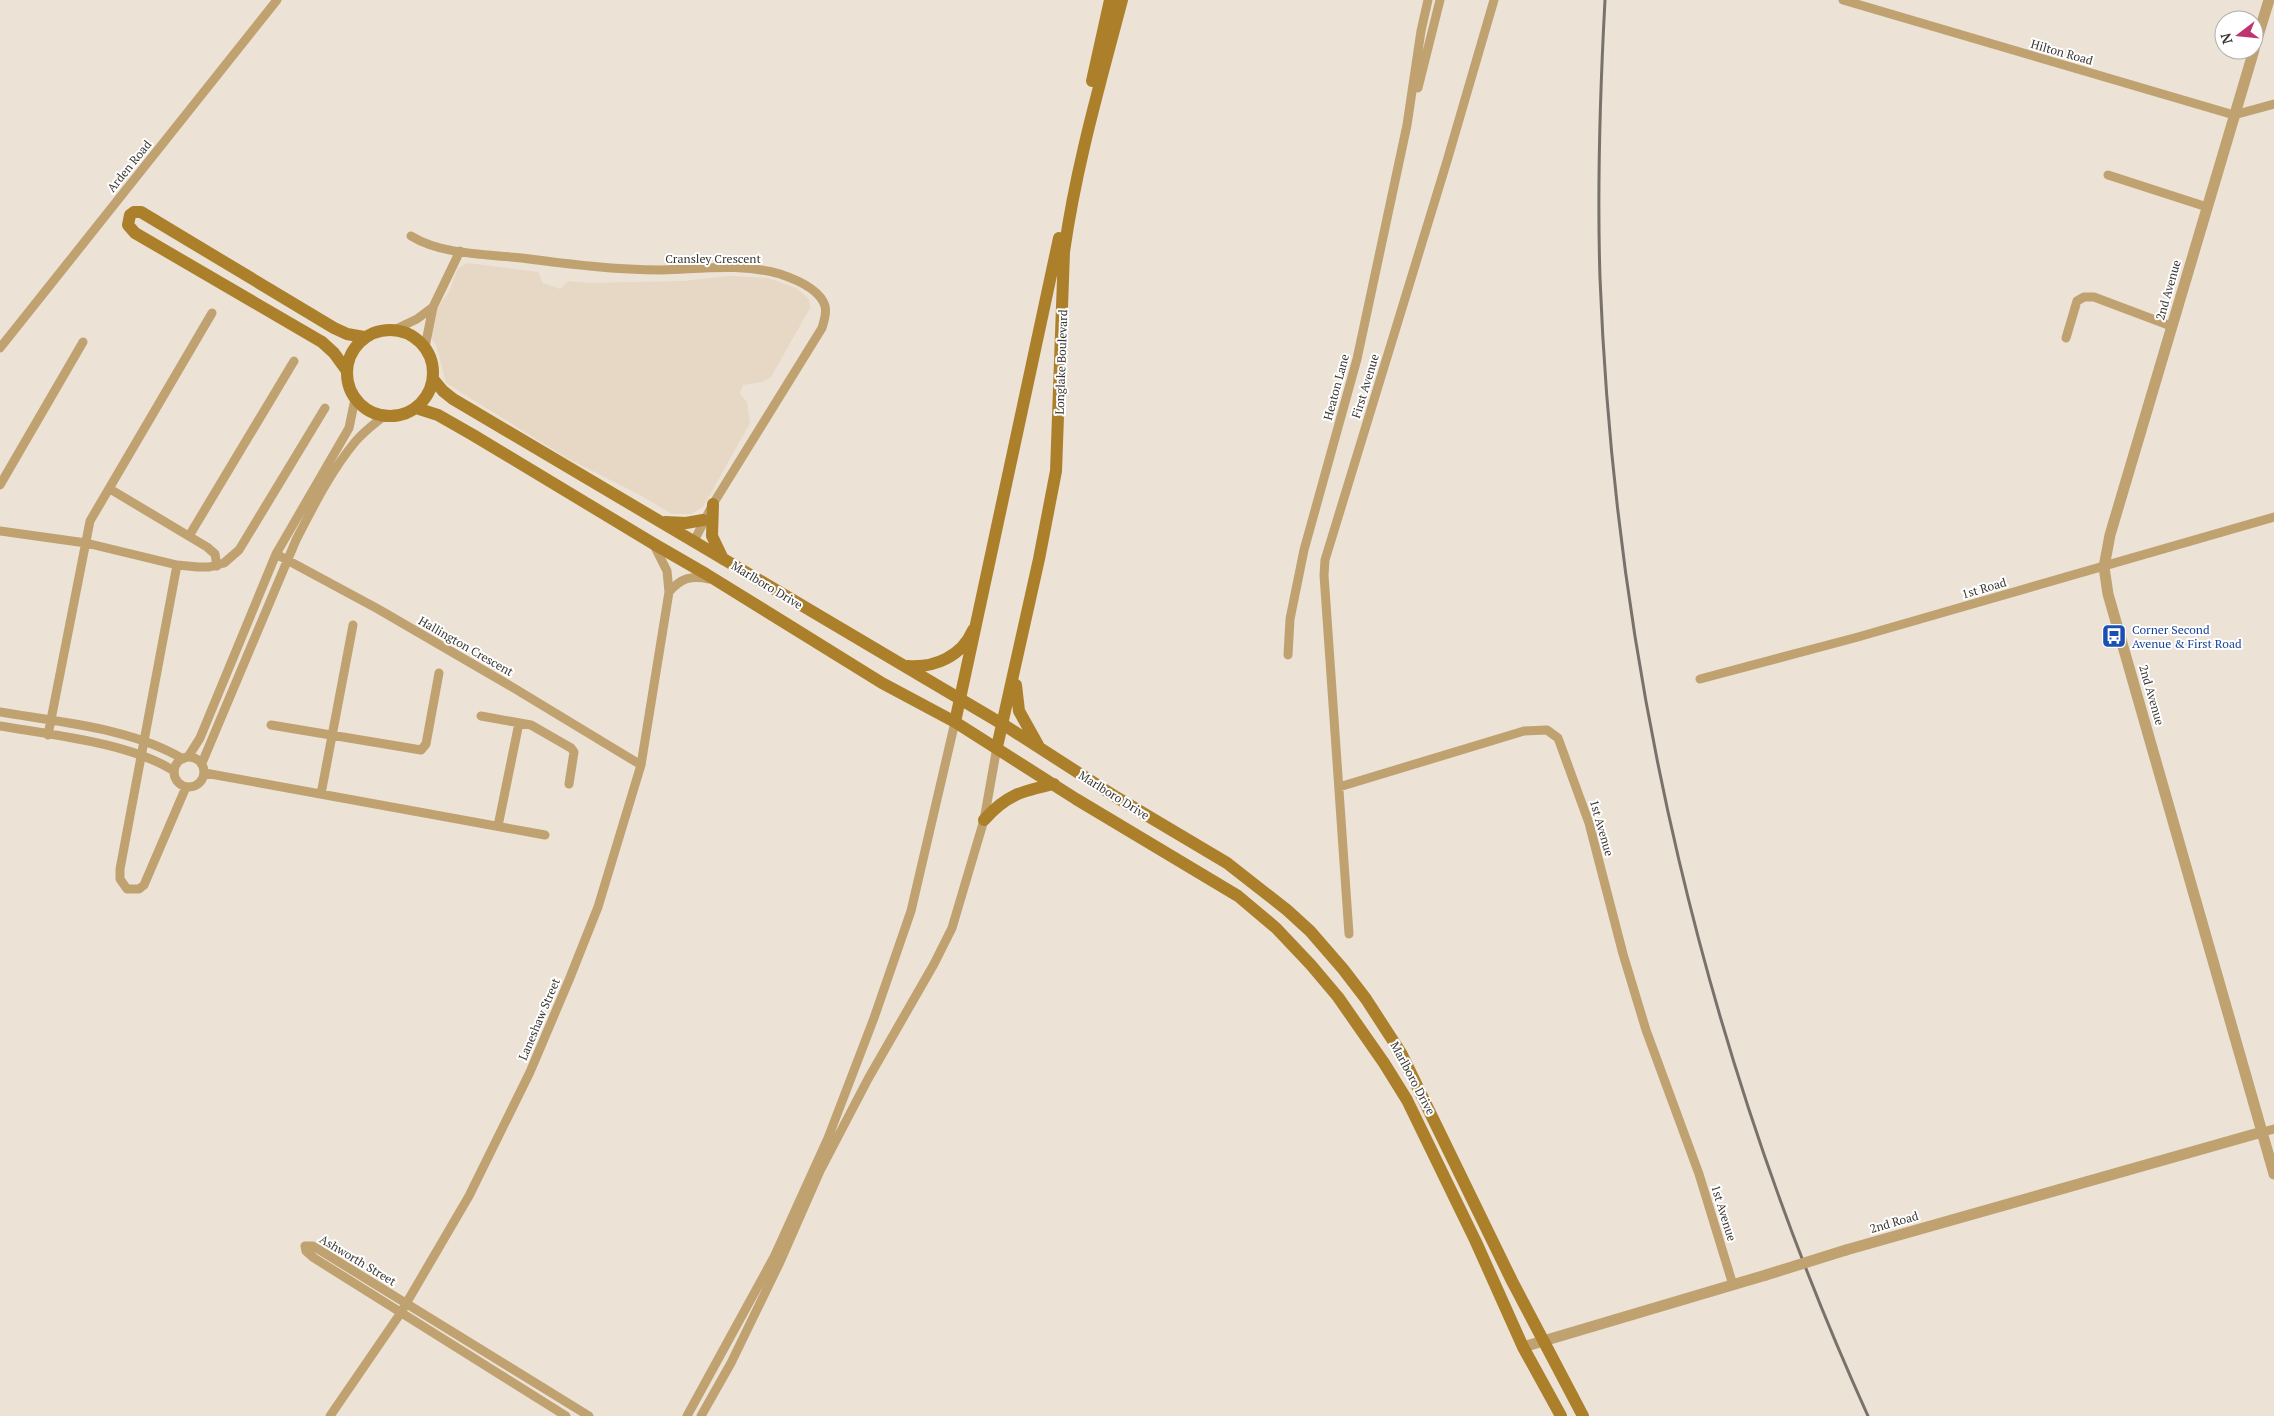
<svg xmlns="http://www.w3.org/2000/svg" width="2274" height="1416" viewBox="0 0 2274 1416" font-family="'PT Serif',serif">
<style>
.built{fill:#e6d8c5}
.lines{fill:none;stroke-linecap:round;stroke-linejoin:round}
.minor{stroke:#c0a170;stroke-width:9}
.tertiary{stroke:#c0a170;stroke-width:11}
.secondary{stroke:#ac7f2b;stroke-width:12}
.rail{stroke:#78726b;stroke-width:3}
.tertiary-bridge{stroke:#c0a170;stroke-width:11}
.labels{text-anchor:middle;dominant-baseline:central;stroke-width:4;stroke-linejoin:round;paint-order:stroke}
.street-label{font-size:12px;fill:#3b3732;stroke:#fff}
.transit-label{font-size:12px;fill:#164399;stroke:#fff;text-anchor:start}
</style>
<rect width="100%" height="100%" fill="#ece2d6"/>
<path class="built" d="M468,263L538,272L543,283L560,289L568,281L590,283L684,281L730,276L768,278L796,288L809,299L810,308L771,377L762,382L743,385L740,394L747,402L750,423L703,507L691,514H672L640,495L565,457L446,383L436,345L430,336L431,317L449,292L458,268Z"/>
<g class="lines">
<path class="minor" d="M1843,0L2234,115L2274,104
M1418,88L1440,0
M2108,175L2207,207
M411,236C442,255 486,254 522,258C568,264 616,270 662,270C700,269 743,263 780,274C795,279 820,289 825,306C827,313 824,321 822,328L713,504L694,541
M396,329L417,319L433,307
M2066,338L2077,301L2084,297H2094L2171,326
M425,347L433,307L460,251
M0,348L277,0
M0,485L83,342
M110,489L207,547L215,554L217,566
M0,531L86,543L177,565L198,567H209L224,563L239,550L325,408
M189,536L294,361
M276,554L378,609L507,684L641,765
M177,565L120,869V879L127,889H139L144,885L186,787
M669,592C681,578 691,575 709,579
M1288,655L1290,619L1304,550L1357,359L1407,125L1421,31L1428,0
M1700,679L1858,637L2274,517
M0,712C58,722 132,728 183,759
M481,716L531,725L571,748L574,752L569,784
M271,725L421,750L426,744L439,673
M0,726C53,735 130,743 174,771
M48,735L90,521L212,313
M174 772a15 15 0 1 1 30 0a15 15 0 1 1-30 0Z
M188,757L200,738L276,554L349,428L355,399
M202,763L296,540C313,507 331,471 355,442C363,432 374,424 384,416
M205,773L545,835
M1339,787L1524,731L1547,730L1558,738L1589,823L1623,954L1646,1030L1699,1174L1733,1285
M321,794L353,625
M498,826L519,723
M1349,934L1324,575L1325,560L1447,161L1494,0
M2262,1132L2274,1129
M330,1416L400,1314L469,1196L530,1072L569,980L598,907L641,765L669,592L667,571L654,545
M566,1416L314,1258L306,1251L305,1246H313L589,1416
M687,1416L774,1257L828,1138L874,1018L911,911L955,722
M701,1416L731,1363L780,1262L820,1171L868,1079L934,964L952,928L984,820L997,747"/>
<path class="tertiary" d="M2254,49L2269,0
M2254,50L2110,535L2104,567L2108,594L2274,1174
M1846,1250L2262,1132
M1523,1347L1766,1275"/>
<path class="secondary" d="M1092,81L1110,0
M347 373a43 43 0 1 1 86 0a43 43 0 1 1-86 0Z
M347,371L334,353L322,342L135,233L128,225L130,215L134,212H141L334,328L347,334L364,337
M433,379L443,391L453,399L1004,725L1116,797L1227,863L1287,910L1310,931L1343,969L1366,999L1401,1053L1512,1281L1583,1416
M416,408L438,415L473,435L654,544L706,574L882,683L955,722L1076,799L1238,896L1276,928L1311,965L1338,997L1384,1063L1407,1100L1476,1242L1523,1347L1561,1416
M713,504L712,536L723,559
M665,522L686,523L703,520
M908,666C935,668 962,656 973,630
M1016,685L1019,711L1038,745
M955,722L1059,238
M997,747L1039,559L1056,471L1064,252C1076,166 1100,84 1122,0
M984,820C1006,795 1022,791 1054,784"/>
<path class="rail" d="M1605,0C1600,93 1597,185 1600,278C1615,670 1706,1058 1868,1416"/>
<path class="tertiary-bridge" d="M1766,1275L1846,1250"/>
</g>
<defs>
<symbol id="bus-square" viewBox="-11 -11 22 22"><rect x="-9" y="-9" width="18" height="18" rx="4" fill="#1a4fb4" stroke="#fff"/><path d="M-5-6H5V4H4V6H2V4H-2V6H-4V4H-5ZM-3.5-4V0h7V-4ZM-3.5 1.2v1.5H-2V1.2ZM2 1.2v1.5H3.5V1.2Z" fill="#fff"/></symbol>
</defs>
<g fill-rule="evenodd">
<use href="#bus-square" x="2100" y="622" width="28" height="28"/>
</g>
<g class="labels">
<g class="street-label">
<text transform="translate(2062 52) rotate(16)">Hilton Road</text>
<text transform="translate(129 166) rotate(-51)">Arden Road</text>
<text x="713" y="258">Cransley Crescent</text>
<text transform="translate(2168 290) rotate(-74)">2nd Avenue</text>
<text transform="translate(1061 362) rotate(-88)">Longlake Boulevard</text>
<text transform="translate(1365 386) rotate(-73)">First Avenue</text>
<text transform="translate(1336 387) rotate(-75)">Heaton Lane</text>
<text transform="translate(767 585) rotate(31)">Marlboro Drive</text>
<text transform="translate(1984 588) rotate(-16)">1st Road</text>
<text transform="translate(466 646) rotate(30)">Hallington Crescent</text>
<text transform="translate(2152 695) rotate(74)">2nd Avenue</text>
<text transform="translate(1114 795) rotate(32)">Marlboro Drive</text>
<text transform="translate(1602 828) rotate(74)">1st Avenue</text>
<text transform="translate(539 1019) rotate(-67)">Laneshaw Street</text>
<text transform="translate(1413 1078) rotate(62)">Marlboro Drive</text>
<text transform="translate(1724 1213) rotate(73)">1st Avenue</text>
<text transform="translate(1894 1222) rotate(-16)">2nd Road</text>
<text transform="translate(358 1260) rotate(31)">Ashworth Street</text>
</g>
<g class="transit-label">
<text x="2132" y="629">Corner Second<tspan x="2132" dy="14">Avenue &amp; First Road</tspan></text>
</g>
</g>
<g transform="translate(2239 35) rotate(254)"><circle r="24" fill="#ffffff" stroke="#b1afad"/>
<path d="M0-4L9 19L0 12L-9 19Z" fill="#be346e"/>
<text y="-8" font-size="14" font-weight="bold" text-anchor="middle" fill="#3b3732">N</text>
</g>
</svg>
